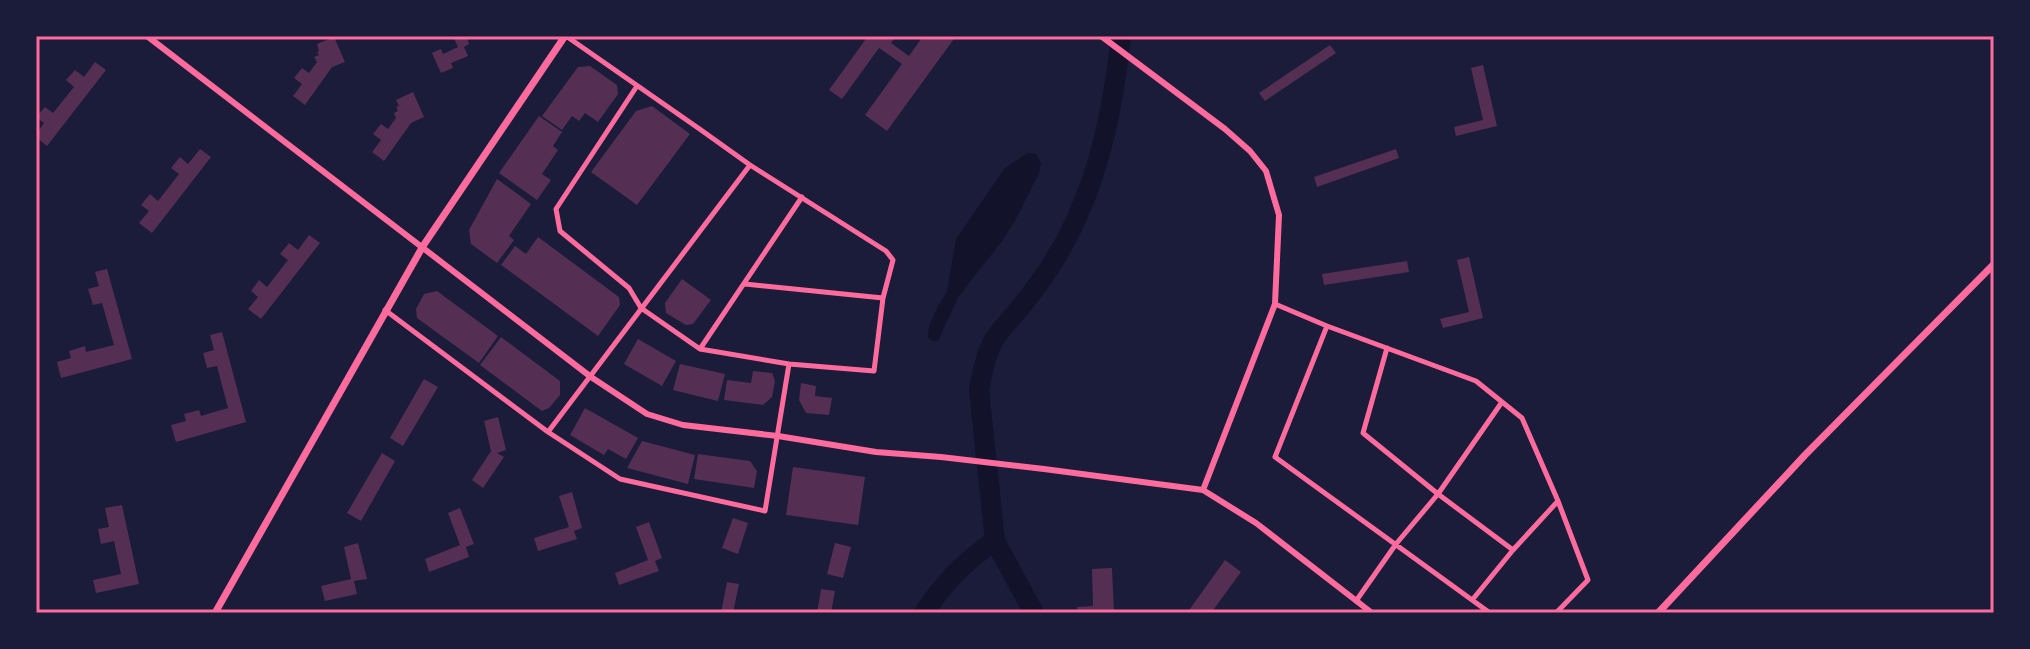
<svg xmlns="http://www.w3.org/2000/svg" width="2030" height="649" viewBox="0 0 2030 649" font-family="'Archivo Narrow',sans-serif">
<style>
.water{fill:#12122b}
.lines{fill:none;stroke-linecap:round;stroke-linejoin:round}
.river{stroke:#12122b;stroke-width:20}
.building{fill:#542f53}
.minor{stroke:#ff6b9d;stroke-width:5}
.tertiary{stroke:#ff6b9d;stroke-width:6}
.secondary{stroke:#ff6b9d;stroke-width:7}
.neatline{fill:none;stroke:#ff6b9d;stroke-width:3}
</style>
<rect width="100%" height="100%" fill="#1b1b3a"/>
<path class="water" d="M1028,153L1036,154L1041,163L1039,173L1016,219L1000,244L971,280L957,299L938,341H932L928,337L929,327L937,308L947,292L956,239L1005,168Z"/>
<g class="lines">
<path class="river" d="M924,613C942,585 967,559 995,541
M1034,613L995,541L979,390C982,373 985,358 992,343C999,330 1010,320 1019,309C1033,292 1047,273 1058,254C1097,189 1113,111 1121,36"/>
</g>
<path class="building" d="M453,36H466L469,44L464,47L468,56L451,63L453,68L441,73L432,53L441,49L443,54L458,47Z
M868,36H896L891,43L909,56L923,36H956L887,131L865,115L902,64L879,48L842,99L829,90Z
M334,37L345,62L332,67L305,105L293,96L302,84L294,78L302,68L309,73L317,62L314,57L319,55L317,52L319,51L317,44Z
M1330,45L1336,53L1265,101L1259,93Z
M95,62L106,70L47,146L36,137V134L44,123L36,117L45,107L53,113L74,87L66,80L75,70L84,77Z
M1483,65L1497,126L1456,136L1454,127L1483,120L1471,68Z
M590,66L617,85L618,94L598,122L585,113L579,121L572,116L562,130L542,116L578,67Z
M413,92L424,117L411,123L384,161L372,152L381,140L373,134L381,124L388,129L396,118L394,113L398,111L396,107L399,106L396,100Z
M652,106L690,134L637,205L591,172L636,111Z
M539,116L562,132L553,146L558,150L542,174L551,180L537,200L499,173Z
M200,149L211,157L152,233L139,223L149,211L141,205L150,194L158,201L179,174L171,168L180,157L188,164Z
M1396,149L1399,158L1317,187L1314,177Z
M497,179L531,204L509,236L514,240L497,263L471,244L469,230Z
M309,235L320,243L261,319L248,309L258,297L251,291L259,280L267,287L288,260L280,254L289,243L298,250Z
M538,237L619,297L620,305L598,336L501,265L515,246L526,254Z
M1469,257L1483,318L1443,328L1440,319L1469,312L1457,260Z
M1407,261L1409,272L1324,285L1322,274Z
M107,269L132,359L61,378L57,362L71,358L69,351L85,346L86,352L114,345L102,303L93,305L88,289L99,286L95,272Z
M682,279L711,300L693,324L686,325L666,313L665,303Z
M437,291L498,336L479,363L417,318L416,309L424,294Z
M222,332L246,422L176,442L171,425L186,421L184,414L199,410L201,416L228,408L217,366L207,368L203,353L214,350L210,335Z
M501,337L560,381V395L549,408L542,411L480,365Z
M638,339L676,361L662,386L624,364Z
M680,364L725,374L718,401L673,390Z
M753,371L772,373L775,381L772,397L763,405L724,400L727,380L751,383Z
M424,379L438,387L403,446L390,438Z
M801,383L816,386L815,396L832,398L829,415L806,413L799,400Z
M585,408L638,438L626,459L608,449L604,455L570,435Z
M498,417L506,450L497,453L504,457L483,488L472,480L491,451L484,421Z
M642,441L695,455L688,484L627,468Z
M382,453L395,461L361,521L347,513Z
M698,454L750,461L757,471L754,488L694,479Z
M793,467L865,477L858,525L786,515Z
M572,492L582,528L574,531L577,539L538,551L534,538L569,527L559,496Z
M122,505L139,584L96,593L93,580L121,574L114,541L101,544L98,529L109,527L105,508Z
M460,508L474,544L466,547L469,557L429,572L425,559L460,545L448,513Z
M733,518L748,523L738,554L722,548Z
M649,522L662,558L655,561L659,571L619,585L615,573L648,560L636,527Z
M358,543L367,579L354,581L357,594L325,601L321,586L351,579L344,547Z
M835,543L851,547L843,578L827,574Z
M1225,560L1241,572L1211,613H1187Z
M1112,568L1114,613H1078L1077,607L1093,606L1092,569Z
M727,582L739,584L733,613H721Z
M821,589L835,591L831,613H817Z"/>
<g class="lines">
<path class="minor" d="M566,36L701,130L750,165L886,251L893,260L883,298L874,371L789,364L700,349L641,308L629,288L560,231L556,209L637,86
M745,284L883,298
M1275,304L1327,326L1476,381L1522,418L1558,501L1588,580L1556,613
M385,310L548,432L620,479L765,511L789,364
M1327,326L1275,457L1490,613
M1387,348L1363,433L1438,494L1502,402
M700,349L802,197
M548,432L750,165
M1473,599L1513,550L1558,501
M1356,601L1396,544L1438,494L1513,550"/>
<path class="tertiary" d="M147,36L591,377L647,414L683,425L778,436L876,452L941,457L1044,469L1203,490L1256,523L1372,613
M1101,36L1225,129L1250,151L1266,171L1279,215L1275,304L1203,490"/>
<path class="secondary" d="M215,613L423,246L565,36
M1658,613L1805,455L1994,264"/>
</g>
<rect width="2030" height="649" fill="none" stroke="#1b1b3a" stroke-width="76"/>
<rect x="38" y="38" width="1954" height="573" class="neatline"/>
</svg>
